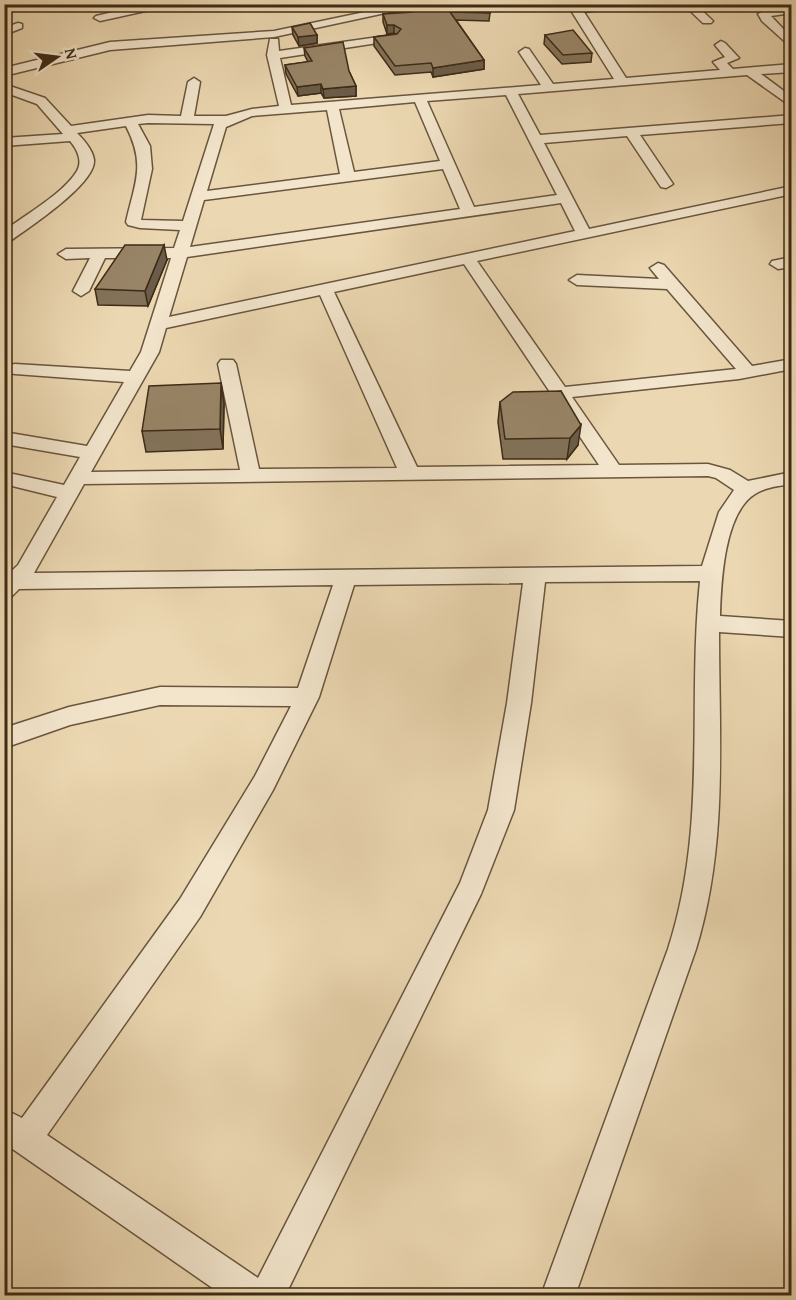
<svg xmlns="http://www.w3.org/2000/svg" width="796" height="1300" viewBox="0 0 796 1300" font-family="'Gentium Book Plus',serif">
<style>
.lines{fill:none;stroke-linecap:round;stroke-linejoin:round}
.minor-casing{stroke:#69563d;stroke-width:3}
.minor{fill:#f2e5cc;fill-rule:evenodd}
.wall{fill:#837259;stroke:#3e2b16;stroke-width:1.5}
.shaded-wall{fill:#6a5c48;stroke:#3e2b16;stroke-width:1.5}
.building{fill:#988467;stroke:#3e2b16;stroke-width:1.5}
</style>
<rect width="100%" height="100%" fill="#ebd7b1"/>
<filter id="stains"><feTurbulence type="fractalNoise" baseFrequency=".00333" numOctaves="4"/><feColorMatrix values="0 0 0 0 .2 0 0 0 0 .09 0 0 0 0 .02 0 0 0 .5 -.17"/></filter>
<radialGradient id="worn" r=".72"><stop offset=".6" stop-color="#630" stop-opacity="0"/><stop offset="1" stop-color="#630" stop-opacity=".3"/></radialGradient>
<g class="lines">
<defs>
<path id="minor" d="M147,4L160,6L159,8L100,21L94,18L96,16Z
M403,4H427L274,37L110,50L4,76V68L110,42L274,31Z
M567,4H633L628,7L584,12L626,78L720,70L713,62L725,57L715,45L721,41L725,43L739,58L727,63L733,69L792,64V72L761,74L792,97V107L747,75L518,94L540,135L792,115V123L640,135L673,184L666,188L661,187L627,136L544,143L589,229L792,186V194L477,261L565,387L736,369L667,289L577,285L569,280L577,275L659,279L650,268L658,263L664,265L752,366L792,359V369L739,379L572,397L619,465L708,464L730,470L748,481L792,472V484C779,486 766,487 755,494C724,513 721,582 720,616L792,621V637L719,632C719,739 728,845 696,949L575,1296H541L668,949C708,826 687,705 700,581L545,582L531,703L514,810L481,894L285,1296H224L4,1143V1109L22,1118L180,899L255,776L291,706L160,705L70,725L4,748V728L69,707L160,687L298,688L333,585L19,589L12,596L4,599V578L18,565L57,497L4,484V472L64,485L80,457L4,444V432L87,446L124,382L15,374L9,373L6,369L9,365L15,364L130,371L141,352L171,258H105L89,291L81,296L73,291L90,258L66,259L58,254L66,249L174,248L180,230L140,228L128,225L126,222C135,182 146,165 126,126L77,133C83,139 93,150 94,160C96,184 28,228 9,242L4,243V231C25,215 64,193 77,171C83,161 77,149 70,141L4,146V138L63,134L37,104L4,92V84L45,98L71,126L148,115L181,116L188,82L194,78L200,82L194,116H226L252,109L279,106L267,55L270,39H278L279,51L393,35L399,38L397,40L280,58L291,105L541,85L519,52L525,48L529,49L553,84L614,79ZM506,95L557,195L474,207L427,101ZM415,102L440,161L354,172L339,109ZM327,110L340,174L207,191L226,127L252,116ZM148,123L214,124L183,221L141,220L152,169L150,146L138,124ZM443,169L460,209L190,247L204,200ZM561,203L575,231L169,317L187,257ZM464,264L599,465L417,467L334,292ZM320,295L397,468L259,469L236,364L233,360H221L218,364L240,470L91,472L159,352L166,328ZM708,476L716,478L734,490L719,512L702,566L34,573L84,484ZM523,583L507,703L488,810L460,883L258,1278L47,1135L200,917L273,790L319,697L354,585Z
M683,4H695L713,21L711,23H703Z
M792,7V13L771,16L792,38V48L762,21L758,14L764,11Z
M18,23L22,24V28L4,35V28Z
M792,257V267L778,269L770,264L772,261Z"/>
</defs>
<use href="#minor" class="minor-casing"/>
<use href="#minor" class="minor"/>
</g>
<path class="wall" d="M412,4L490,13L489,21L456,20L484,60V69L433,77L431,72L395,75L374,46V37L396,34L394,33L387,34L383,22V14L412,12Z
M492,4H520V10L499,11Z
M292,27L317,35V43L299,46L293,35Z
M545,35L592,53L591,62L562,64L544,44Z
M304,48L349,71L356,86V96L324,98L321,93L298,96L286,74L285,65L308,62L305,56Z
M167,260L148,306L98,305L95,289Z
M221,383L224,403L223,449L146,452L142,431Z
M561,391L578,445L567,459H503L498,422L500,402Z"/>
<path class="shaded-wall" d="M387,25H394V33L387,34Z
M317,35V43L299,46L298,37Z
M484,60V69L433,77V68Z
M321,84V93L298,96L297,87Z
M356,86V96L324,98L323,89Z
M164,245L167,260L148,306L145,291Z
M221,383L224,403L223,449L220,429Z
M581,425L578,445L567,459L570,438Z"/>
<path class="building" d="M412,4H484L490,13L450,12L484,60L433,68L431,63L395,66L374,37L397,34L401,29L394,25H387L383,14L413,12Z
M310,23L317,35L298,37L292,27Z
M573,30L592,53L563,55L545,35Z
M343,42L349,71L356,86L323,89L321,84L297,87L285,65L312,61L304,48Z
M125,245H164L145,291L95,289Z
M221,383L220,429L142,431L149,386Z
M561,391L581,425L570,438L505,439L500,402L513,392Z"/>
<rect width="796" height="1300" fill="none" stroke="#ebd7b1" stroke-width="24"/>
<rect x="6" y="6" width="784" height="1288" fill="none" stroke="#3e2b16" stroke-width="3"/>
<rect x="12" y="12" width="772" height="1276" fill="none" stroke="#3e2b16" stroke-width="1.5"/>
<g transform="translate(57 57) rotate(76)" stroke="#f2e5cc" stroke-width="4.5" paint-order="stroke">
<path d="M0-4.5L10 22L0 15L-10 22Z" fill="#3e2b16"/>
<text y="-9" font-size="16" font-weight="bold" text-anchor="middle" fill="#3e2b16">N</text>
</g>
<rect width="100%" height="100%" filter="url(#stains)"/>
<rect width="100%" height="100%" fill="url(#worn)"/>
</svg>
